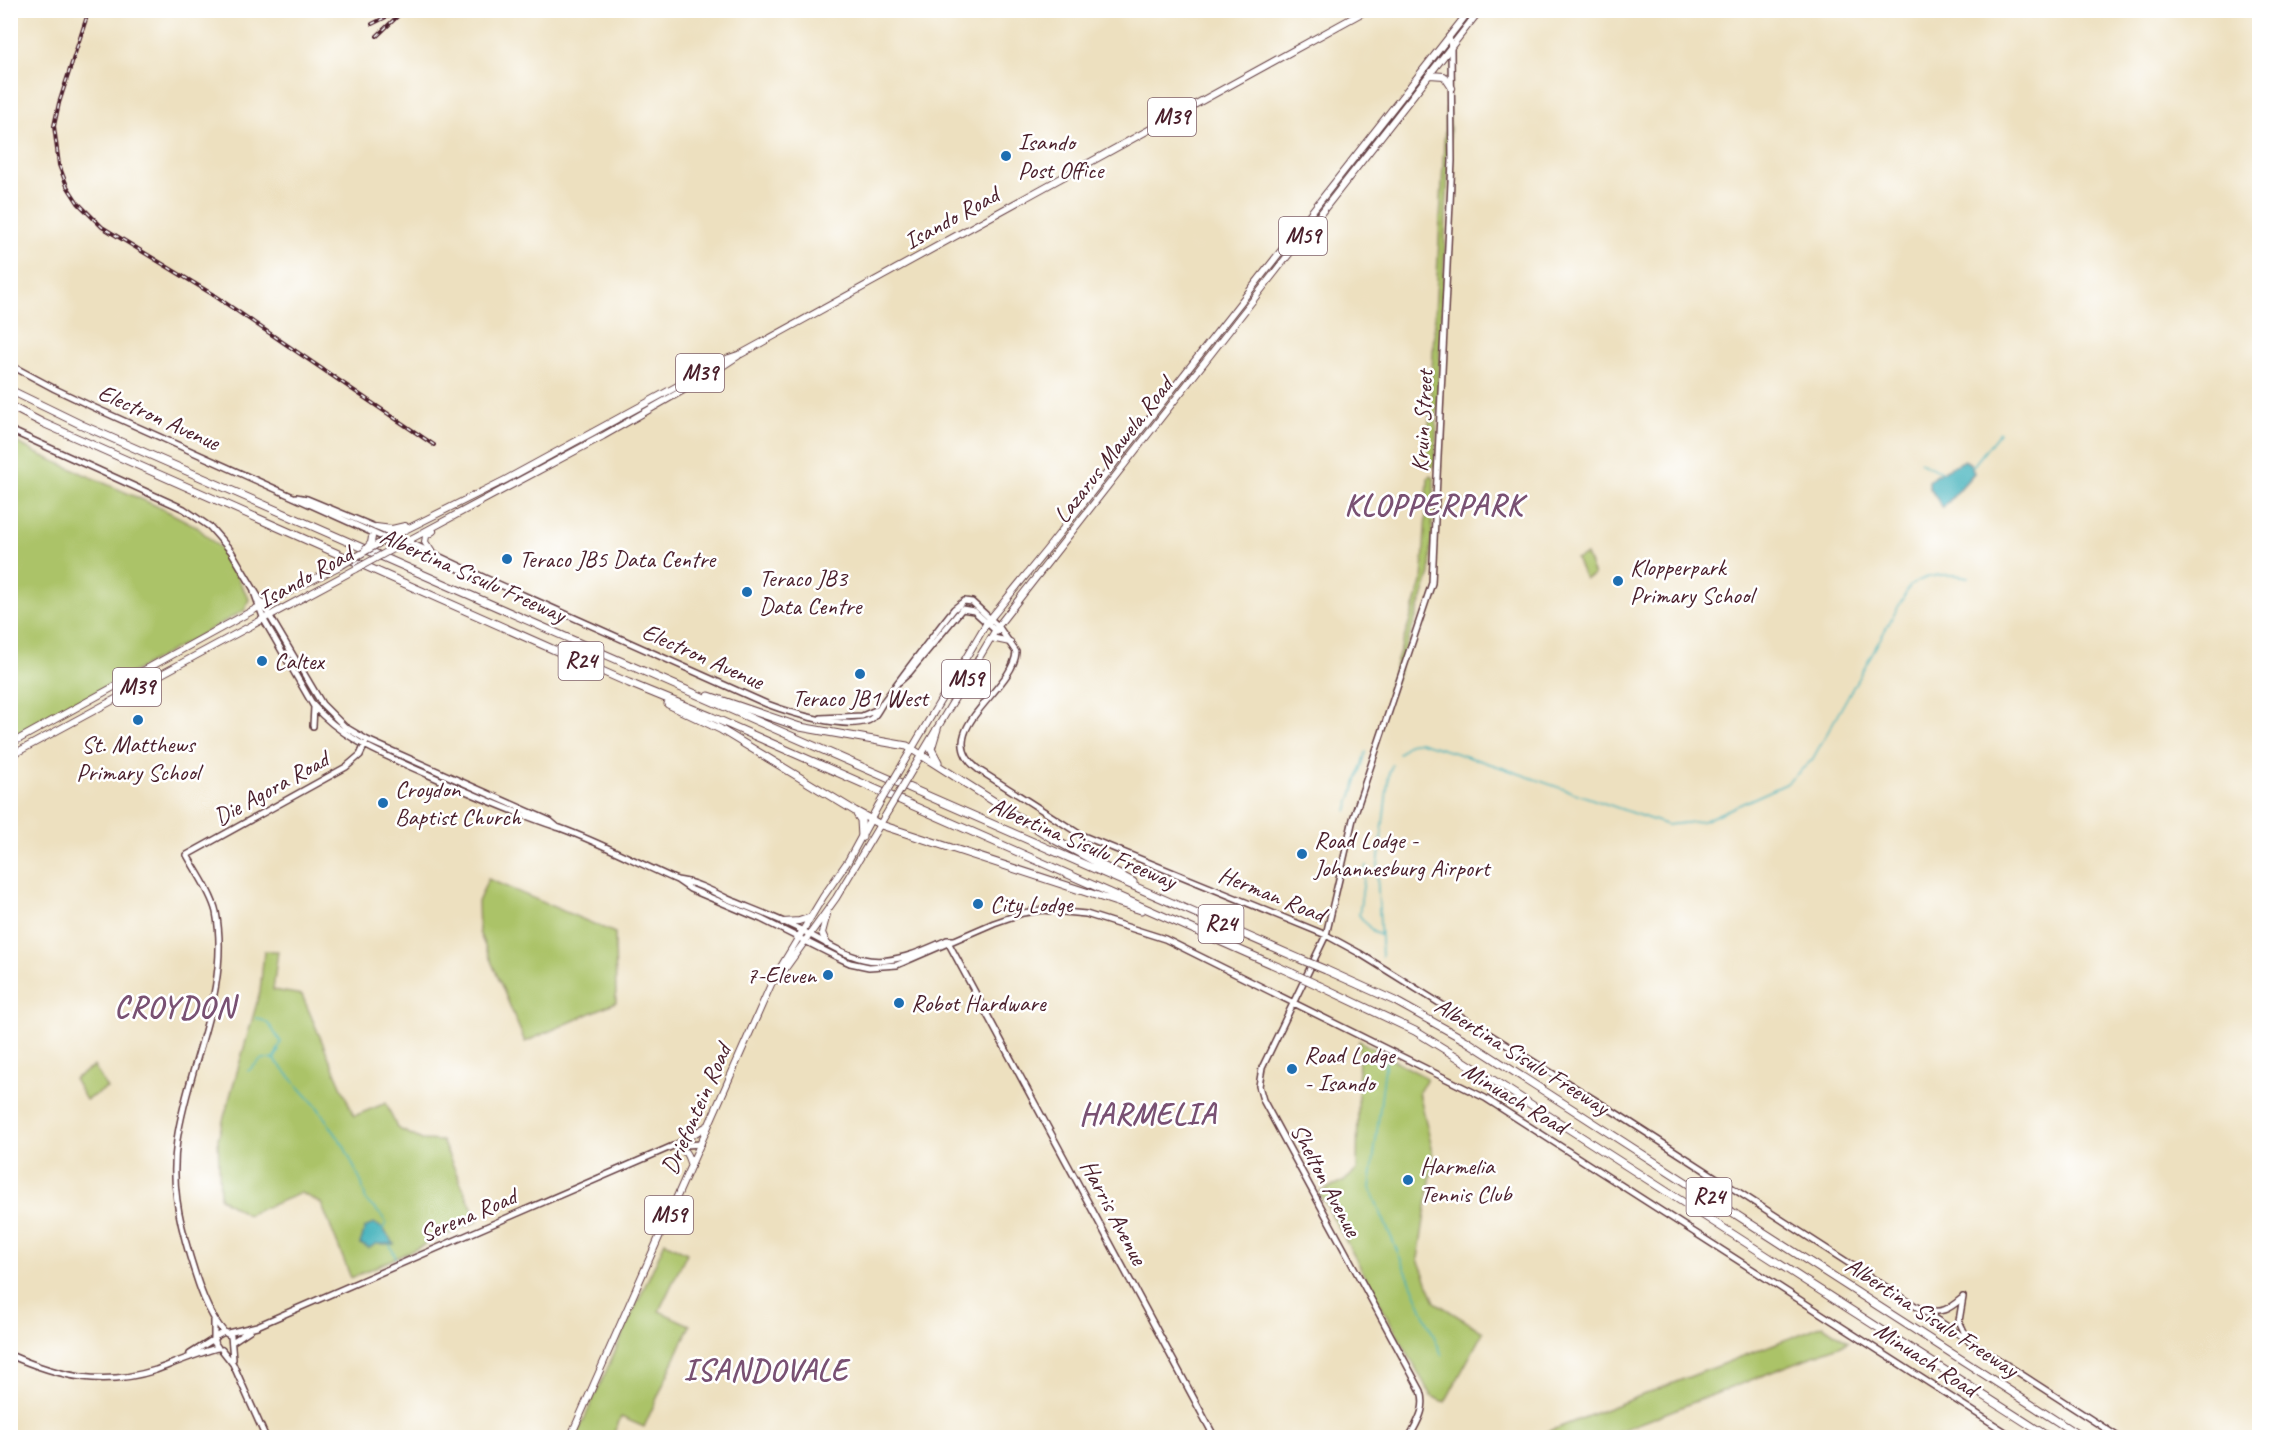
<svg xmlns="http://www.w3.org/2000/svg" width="2270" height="1448" viewBox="0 0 2270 1448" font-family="Caveat,sans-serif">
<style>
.green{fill:#abc368;stroke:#7a714a;stroke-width:1.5}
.water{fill:#41b0ba;stroke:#466872;stroke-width:1.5}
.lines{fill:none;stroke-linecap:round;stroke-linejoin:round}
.stream{stroke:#41b0ba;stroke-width:1.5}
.secondary-casing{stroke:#623c41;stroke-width:8}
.primary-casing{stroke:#623c41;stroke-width:8}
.highway-casing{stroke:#623c41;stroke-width:9}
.secondary{stroke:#fff;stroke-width:5}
.primary{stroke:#fff;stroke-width:6}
.highway{stroke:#fff;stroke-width:7}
.rail-casing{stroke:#4a1f2b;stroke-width:4}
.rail{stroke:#fff;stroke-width:1.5;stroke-dasharray:4.5;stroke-linecap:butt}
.primary-bridge-casing{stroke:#623c41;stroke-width:8;stroke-linecap:butt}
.highway-bridge-casing{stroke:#623c41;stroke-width:9;stroke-linecap:butt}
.primary-bridge{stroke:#fff;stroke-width:6}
.highway-bridge{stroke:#fff;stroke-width:7}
.poi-dot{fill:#1f6fb2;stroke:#fff;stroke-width:2}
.labels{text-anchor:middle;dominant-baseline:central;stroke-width:5;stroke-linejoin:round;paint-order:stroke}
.shield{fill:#fff;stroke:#80626b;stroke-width:1.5}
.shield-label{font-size:22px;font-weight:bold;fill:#4a1f2b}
.poi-label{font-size:24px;fill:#4a1f2b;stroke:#fff;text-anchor:start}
.street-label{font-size:24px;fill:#4a1f2b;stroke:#fff}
.district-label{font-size:30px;font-weight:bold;letter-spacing:1.5px;fill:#795173;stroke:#fff}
</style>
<rect width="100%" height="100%" fill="#fff"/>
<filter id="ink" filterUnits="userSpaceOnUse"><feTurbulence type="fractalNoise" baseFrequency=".0167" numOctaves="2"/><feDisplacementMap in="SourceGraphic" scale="12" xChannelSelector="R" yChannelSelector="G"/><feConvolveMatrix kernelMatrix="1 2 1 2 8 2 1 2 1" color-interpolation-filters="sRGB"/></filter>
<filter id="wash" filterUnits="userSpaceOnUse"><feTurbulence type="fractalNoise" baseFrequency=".008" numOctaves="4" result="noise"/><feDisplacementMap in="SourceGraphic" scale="24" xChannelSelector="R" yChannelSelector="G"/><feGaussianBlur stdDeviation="1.35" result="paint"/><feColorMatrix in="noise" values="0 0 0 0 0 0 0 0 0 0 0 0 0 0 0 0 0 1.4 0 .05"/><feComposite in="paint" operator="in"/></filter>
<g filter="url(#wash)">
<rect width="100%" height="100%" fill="#ede0bf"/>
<path class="green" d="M1446,108L1448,109L1450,128L1435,464L1431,468L1427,464Z
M11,439L38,454L159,507L196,526L222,550L249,599L245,610L11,740Z
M1430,475L1434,478V487L1430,574L1391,694L1387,692L1422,582L1428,478Z
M1586,555L1594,575L1585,579L1576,559Z
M488,879L615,933L616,1002L525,1042L479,932L478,902Z
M264,951H278L273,990L302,995L354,1116L386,1103L397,1128L422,1140L442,1141L478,1221L351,1278L321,1203L301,1193L247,1215L220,1198L218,1138L260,992Z
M1359,1041L1427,1078L1419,1092L1432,1148L1433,1162L1418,1259L1435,1302L1483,1332L1445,1402L1431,1396L1319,1192L1344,1181L1357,1170Z
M94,1066L107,1088L86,1100L74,1079Z
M665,1242L687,1253L659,1311L690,1325L644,1427L621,1417L612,1437H576Z
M1823,1325L1849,1342L1604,1437H1534Z"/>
<path class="water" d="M1964,460L1971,464L1974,473L1943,508L1929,487V481L1936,475Z
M374,1223L383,1229L394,1244H376L369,1248L360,1244L365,1228Z"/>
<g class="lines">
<path class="stream" d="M1920,462L1941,472
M1973,466L2000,432
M1399,754L1408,744L1420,742L1497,766L1667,825L1703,821L1786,784L1812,760L1910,586C1927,573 1948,573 1968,577
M1347,811L1366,752
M1366,865L1359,915L1373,932L1380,935
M1382,957L1377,874L1389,773L1392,765
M256,1018C272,1022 272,1031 281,1042L274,1059L279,1051
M1386,1059L1370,1188L1442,1355
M248,1071L262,1059H274L318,1108L344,1146L362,1184L366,1201L382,1216L386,1223L383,1229
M390,1245L396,1258"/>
</g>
</g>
<g filter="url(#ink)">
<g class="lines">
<defs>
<path id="secondary" d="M10,365L55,389L93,407L400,545L479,577
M10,430L184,509L210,527L231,551L322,704L345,727L367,740L550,821L557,827
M296,497L307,499L394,535L485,578L767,704C791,713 842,729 867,721C875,719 879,708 884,701C907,670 930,639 954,609L964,601L972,602L998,626L1016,652C1014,691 928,732 979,770L1081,835L1326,935L1359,953L1619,1115L2120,1438
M254,592L264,620L313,705C344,741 387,756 429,775C472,794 515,813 560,828C599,842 638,863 677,880C695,882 712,891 728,899C752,909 777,918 801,930C821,940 841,954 863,959C891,966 923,951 947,940H954
M899,682L909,673L962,609L974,611L997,632
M821,718L862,716L876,710
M313,726L314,707
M677,880L690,889L761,919L837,957L850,963L869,967L897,965L994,923L1023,913L1042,910L1086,914L1165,939L1485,1098L2015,1438
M948,942L1215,1438
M1963,1297L1959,1321L1967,1338
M1925,1310C1941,1314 1949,1309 1961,1299
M214,1320V1342L218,1348
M224,1332C206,1311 198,1283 190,1257C178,1217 171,1182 177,1140C188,1063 231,991 216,912C212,894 196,871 187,855L346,767L360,755L367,740
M228,1333L257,1326L673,1146L701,1144
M215,1337L224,1332L231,1336L233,1359
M232,1342L250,1330
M222,1350L233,1364L266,1438
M190,1354L214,1339
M10,1355C60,1377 103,1387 156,1370C177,1362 196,1354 217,1348
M1409,1438C1417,1422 1427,1409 1421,1391L1263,1100L1259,1086L1262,1068L1326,935L1353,819L1432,583L1452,161L1451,47L1449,37"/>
<path id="primary" d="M1430,75L1444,76L1452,88
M376,527L392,529L405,526
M383,541L505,480L729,358L741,354L1367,10
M396,547L603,436L703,379L738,356
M431,551L425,542L426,536L433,531
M991,638L1010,642
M10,744L261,606L342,565
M10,756L356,569
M904,762L986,624L1048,548L1470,10
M914,767L998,626L1480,10
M827,914L822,933L827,944
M783,922L799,921L811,917
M777,980L836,898L888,811
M677,1144L707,1126
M674,1146C685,1148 688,1155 691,1166
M570,1438L773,980L823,897L848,861L878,806"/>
<path id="highway" d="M10,390L82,425L1300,959
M10,406L43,423L629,683L712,717L1292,973
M709,696L800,727L907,746L1053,839L1133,882
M668,704L720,729L855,811L881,825L1141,910
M937,729L931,749L938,762
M857,814L861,820L862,837
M1326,970L1395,1001L1465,1040L2083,1438
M1320,986L1415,1031L1454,1055L2050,1438"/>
</defs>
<use href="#secondary" class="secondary-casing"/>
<use href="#primary" class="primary-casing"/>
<use href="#highway" class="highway-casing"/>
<use href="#secondary" class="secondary"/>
<use href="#primary" class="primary"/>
<use href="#highway" class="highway"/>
<defs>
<path id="rail" d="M89,10L59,103L54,126L59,165L67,186L78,203L102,227L212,294L434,445
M372,24L396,12
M377,36L404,10"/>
</defs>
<use href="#rail" class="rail-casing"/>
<use href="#rail" class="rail"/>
<defs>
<path id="primary-bridge" d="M365,550L371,543L372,537
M342,565L383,541
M356,569L396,547
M878,806L904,762
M888,811L914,767"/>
<path id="highway-bridge" d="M1300,959L1326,970
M1292,973L1320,986"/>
</defs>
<use href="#primary-bridge" class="primary-bridge-casing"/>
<use href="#highway-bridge" class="highway-bridge-casing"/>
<use href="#primary-bridge" class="primary-bridge"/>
<use href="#highway-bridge" class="highway-bridge"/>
</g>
</g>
<g class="poi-dot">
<circle cx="1006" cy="156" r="6"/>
<circle cx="507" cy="559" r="6"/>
<circle cx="1618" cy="581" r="6"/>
<circle cx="747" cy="592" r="6"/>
<circle cx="262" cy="661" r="6"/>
<circle cx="860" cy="674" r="6"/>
<circle cx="138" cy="720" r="6"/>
<circle cx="383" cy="803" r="6"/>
<circle cx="1302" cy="854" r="6"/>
<circle cx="978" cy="904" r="6"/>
<circle cx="828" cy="975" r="6"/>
<circle cx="899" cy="1003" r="6"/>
<circle cx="1292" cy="1069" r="6"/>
<circle cx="1408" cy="1180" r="6"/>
</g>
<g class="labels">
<g class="shield">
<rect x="1148" y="98" width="48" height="38" rx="4.5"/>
<rect x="1279" y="217" width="48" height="38" rx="4.5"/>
<rect x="676" y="354" width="48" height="38" rx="4.5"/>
<rect x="558.5" y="642" width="45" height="38" rx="4.5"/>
<rect x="942" y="660" width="48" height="38" rx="4.5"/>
<rect x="113" y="668" width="48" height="38" rx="4.5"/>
<rect x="1198.5" y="905" width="45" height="38" rx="4.5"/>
<rect x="1686.5" y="1178" width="45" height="38" rx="4.5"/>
<rect x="645" y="1196" width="48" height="38" rx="4.5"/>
</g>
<g class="shield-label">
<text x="1172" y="117">M39</text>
<text x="1303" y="236">M59</text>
<text x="700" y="373">M39</text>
<text x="581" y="661">R24</text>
<text x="966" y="679">M59</text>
<text x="137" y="687">M39</text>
<text x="1221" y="924">R24</text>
<text x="1709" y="1197">R24</text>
<text x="669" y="1215">M59</text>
</g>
<g class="poi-label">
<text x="1018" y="142">Isando<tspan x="1018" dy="28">Post Office</tspan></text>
<text x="519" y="559">Teraco JB5 Data Centre</text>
<text x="1630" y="567">Klopperpark<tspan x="1630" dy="28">Primary School</tspan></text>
<text x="759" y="578">Teraco JB3<tspan x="759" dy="28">Data Centre</tspan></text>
<text x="274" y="661">Caltex</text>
<text x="860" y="698" text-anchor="middle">Teraco JB1 West</text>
<text x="138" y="744" text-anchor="middle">St. Matthews<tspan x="138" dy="28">Primary School</tspan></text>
<text x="395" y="789">Croydon<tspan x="395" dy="28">Baptist Church</tspan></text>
<text x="1314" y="840">Road Lodge -<tspan x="1314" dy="28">Johannesburg Airport</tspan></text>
<text x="990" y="904">City Lodge</text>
<text x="816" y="975" text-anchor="end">7-Eleven</text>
<text x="911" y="1003">Robot Hardware</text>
<text x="1304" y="1055">Road Lodge<tspan x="1304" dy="28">- Isando</tspan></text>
<text x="1420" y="1166">Harmelia<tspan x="1420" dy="28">Tennis Club</tspan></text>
</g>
<g class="street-label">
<text transform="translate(951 218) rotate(-29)">Isando Road</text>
<text transform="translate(159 417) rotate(24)">Electron Avenue</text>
<text transform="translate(1422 421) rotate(-87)">Kruin Street</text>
<text transform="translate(1113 450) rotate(-52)">Lazarus Mawela Road</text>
<text transform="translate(473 575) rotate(24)">Albertina Sisulu Freeway</text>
<text transform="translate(305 577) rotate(-29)">Isando Road</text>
<text transform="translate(703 656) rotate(24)">Electron Avenue</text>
<text transform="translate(271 788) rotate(-29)">Die Agora Road</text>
<text transform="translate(1083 843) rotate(23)">Albertina Sisulu Freeway</text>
<text transform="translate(1272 894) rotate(22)">Herman Road</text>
<text transform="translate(1522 1056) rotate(32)">Albertina Sisulu Freeway</text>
<text transform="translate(1515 1098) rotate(31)">Minuach Road</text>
<text transform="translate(696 1109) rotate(-66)">Driefontein Road</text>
<text transform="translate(1326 1180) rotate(62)">Shelton Avenue</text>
<text transform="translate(1114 1212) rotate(62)">Harris Avenue</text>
<text transform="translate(468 1215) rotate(-23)">Serena Road</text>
<text transform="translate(1932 1317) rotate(33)">Albertina Sisulu Freeway</text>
<text transform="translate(1926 1359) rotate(33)">Minuach Road</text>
</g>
<g class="district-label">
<text x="1434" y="505">KLOPPERPARK</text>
<text x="175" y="1007">CROYDON</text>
<text x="1148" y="1114">HARMELIA</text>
<text x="766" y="1370">ISANDOVALE</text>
</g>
</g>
<rect width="2270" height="1448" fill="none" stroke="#fff" stroke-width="36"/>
</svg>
